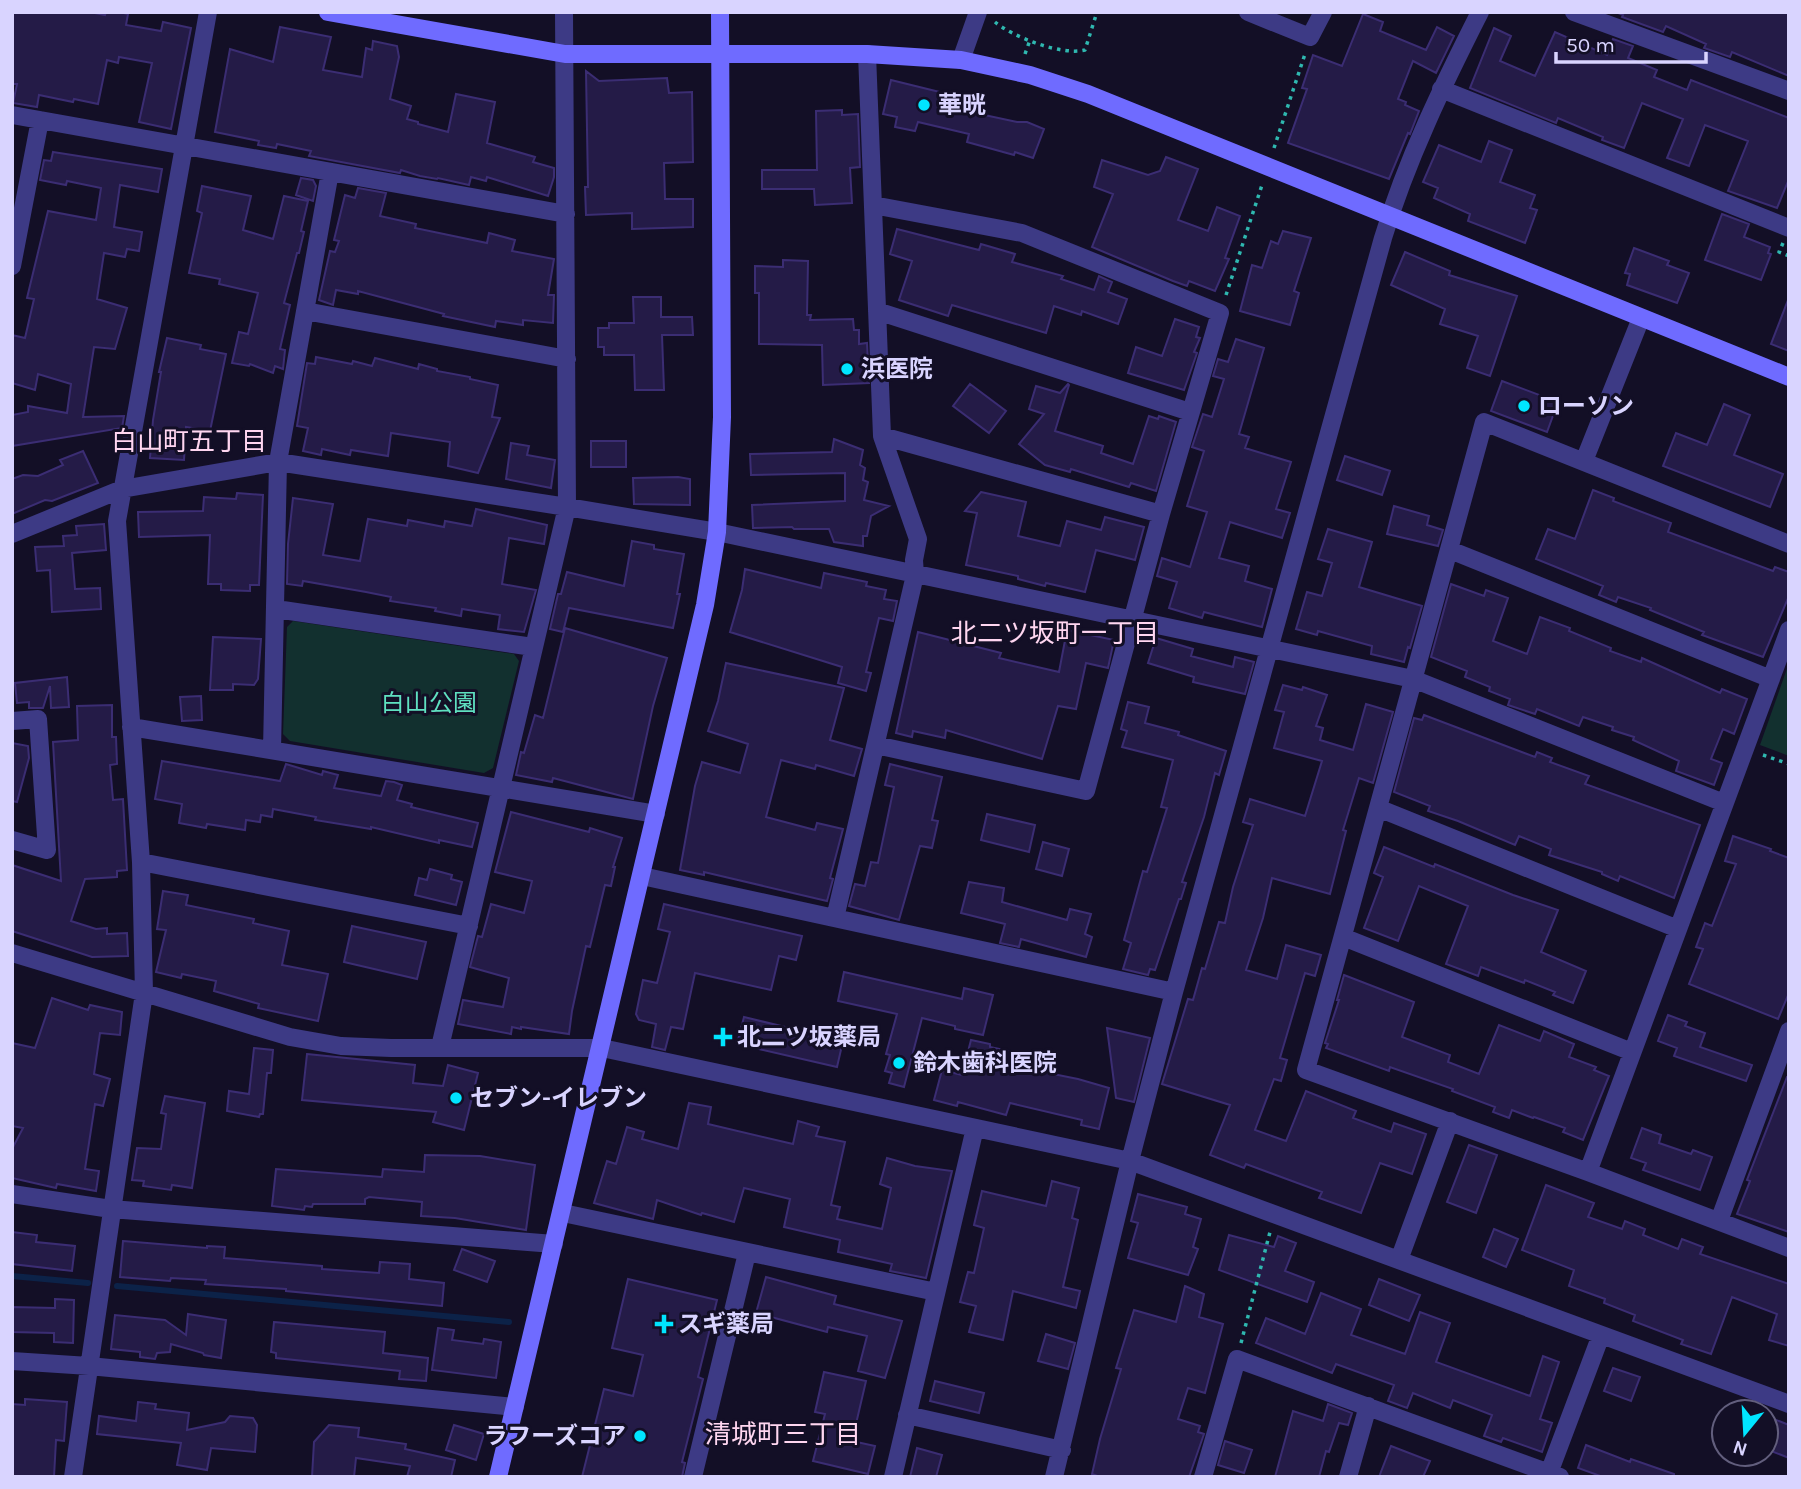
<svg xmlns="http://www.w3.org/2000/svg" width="1801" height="1489" viewBox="0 0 1801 1489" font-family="Karla,'Noto Sans JP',sans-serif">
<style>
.green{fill:#12302f}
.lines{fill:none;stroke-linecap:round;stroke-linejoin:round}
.stream{stroke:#0c2248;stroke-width:6}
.building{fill:#241b47;stroke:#3b2d73;stroke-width:2}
.path{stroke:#2fb8b0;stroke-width:3.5;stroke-dasharray:3.5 5;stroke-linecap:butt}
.street{stroke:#3d3a85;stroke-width:18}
.secondary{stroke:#6f6bff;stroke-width:18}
.poi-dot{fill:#00e5ff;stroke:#130f26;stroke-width:2.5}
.labels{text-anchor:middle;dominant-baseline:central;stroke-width:6;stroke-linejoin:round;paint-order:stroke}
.poi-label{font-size:24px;font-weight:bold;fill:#d9d4ff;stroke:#130f26;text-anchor:start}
.park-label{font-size:24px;fill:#5fe0c0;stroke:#130f26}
.neighbourhood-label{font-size:26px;fill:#ffd6f0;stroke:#130f26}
</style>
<rect width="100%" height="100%" fill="#130f26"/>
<path class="green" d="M293,621L514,654L519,661L493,768L484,773L290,741L283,734L287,627Z
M1789,663V756L1760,745Z"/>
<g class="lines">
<path class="stream" d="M12,1276L88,1283
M117,1286L509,1322"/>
</g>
<path class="building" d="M12,12H90L105,15L106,12H120L128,14L126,25L161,31L163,22L191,28L171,129L139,122L152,63L119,57L118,63L107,60L98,104L74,99L73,102L39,95L37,107L13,103L17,84H12Z
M1616,12H1789V76L1732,52L1730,57L1704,48L1706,44L1666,26L1663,32L1622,17L1623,15Z
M1363,14L1383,22L1380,31L1426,50L1437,27L1454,36L1436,73L1413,61L1398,99L1406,102L1405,105L1419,111L1410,134L1408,133L1389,179L1288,143L1307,89L1302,88L1313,55L1342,66Z
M280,27L331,37L323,70L362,77L366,48L372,50L373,41L397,46L399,57L390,99L411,106L407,119L418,122V124L448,132L456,94L495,102L487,143L535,157L533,162L554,168V177L548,196L487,177L486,181L471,177L469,185L438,178L437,179L420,176L401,170L400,173L309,156L311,151L277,144L276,148L258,145L259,141L215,132L230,49L273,62Z
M1494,28L1511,36L1500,61L1535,76L1555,32L1607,55L1613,39L1633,46L1628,58L1657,70L1654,77L1687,90L1691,80L1789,118V179L1777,208L1728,191L1748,141L1705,125L1689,166L1667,158L1683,119L1642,103L1624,148L1602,140L1603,137L1558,118L1556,123L1470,88Z
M586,71L599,81L667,78L669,93L692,92L693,162L664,163L665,199H693V227L632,229V213L586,215L585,187H588Z
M891,80L964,98L961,110L1017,122H1027L1044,129L1033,158L1015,152L1014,155L967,142L969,134L918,122L915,131L895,127L897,117L883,114Z
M842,110V115L858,114L860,167L850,168L852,203L815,205L814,189H762V170H817L816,111Z
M1489,141L1512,150L1500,182L1535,195L1530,208L1537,210L1525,243L1468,221L1470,214L1434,198L1438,188L1423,182L1439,145L1481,162Z
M53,152L162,169L158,192L120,185L114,227L142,232L139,251L127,249L125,257L104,253L97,299L127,308L115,349L94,347L83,417L124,416L122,428L12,446V415L28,412V406L67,413L71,384L38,374L35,390L12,383V335L25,338L34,299L27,298L48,211L96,220L101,188L67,181L66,185L40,180L44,160L51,161Z
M1166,157L1198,169L1178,220L1208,231L1217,207L1240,216L1225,258L1229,259L1215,291L1189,281L1187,286L1173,281L1092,247L1113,194L1094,187L1102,160L1148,175L1160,171Z
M301,178L313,180L316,186L313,201L296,195Z
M202,186L251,196L243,230L273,239L284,196L308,201L301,231L304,232L299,253H297L284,303L290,305L280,349L285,350L283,369L275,366L273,373L250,364L249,366L232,363L239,332L248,334L258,293L219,284L220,279L189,273L202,213L197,211Z
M358,188L386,193L380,216L416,224L415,228L487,243L489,233L515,240L512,251L554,259L548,295H554L553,323L523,320V325L496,321L495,327L443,316L444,314L358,291V294L336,290L333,305L319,300L330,251L335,252L339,241L334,240L345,195L355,198Z
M1722,214L1749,224L1744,237L1770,247L1768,253L1771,254L1761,280L1705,260Z
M897,229L979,250L981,244L1015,254L1012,262L1063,276L1061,279L1094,290L1099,276L1112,282L1108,292L1127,299L1118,324L1082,311L1081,315L1054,306L1046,333L952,305L948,316L899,300L912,261L890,254Z
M1283,231L1311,238L1294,291L1299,293L1290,325L1240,311L1252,265L1262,268L1271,241L1278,244Z
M1634,248L1669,261L1667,265L1689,273L1677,303L1627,285L1630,274L1625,273Z
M1405,252L1450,271L1449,275L1517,296L1490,376L1467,368L1478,336L1440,324L1445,309L1391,285Z
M783,260L808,261L807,315H811L810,320L853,319L854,330H859V344L867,343L869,383L823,385L822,345L759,344V293H755V266L783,267Z
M633,297H661V317H692L693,335H662L664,390H635L634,355H604V347H598V328H609V323H634Z
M1788,300L1789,301V351L1771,344Z
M1175,319L1199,327L1196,337L1200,338L1194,352L1197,353L1184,390L1128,373L1136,347L1162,356Z
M167,338L201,345L200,349L226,354L210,431L186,427L184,460L150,458L153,420L161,372H159Z
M1236,339L1264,348L1239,434L1249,437L1245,448L1291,462L1276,509L1290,513L1282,538L1230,522L1219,558L1249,566L1245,581L1272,589L1262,627L1204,612L1202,618L1169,608L1177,582L1157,576L1162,558L1190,567L1207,512L1187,506L1204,451L1192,447L1203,414L1212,417L1224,379L1213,376L1218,359L1228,362Z
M316,357L352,364L353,361L372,366L375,358L418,369L419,364L437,369V371L470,377V379L498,385L492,417L500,418L478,473L448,466L450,442L391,433L388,456L351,450L350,455L322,449L321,455L303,451L308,428L297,426L307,363L315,364Z
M1502,381L1558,402L1547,432L1491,411Z
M970,384L1006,411L989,433L953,406Z
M1068,384L1069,385L1055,431L1103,446L1101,453L1133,464L1149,416L1158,419L1159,416L1176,422L1156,491L1131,483L1129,487L1071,469L1070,472L1045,465L1019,444L1044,414L1029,409L1036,386L1060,393Z
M1724,404L1750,415L1734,455L1783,474L1770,507L1663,466L1676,433L1707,445Z
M834,439L863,450L860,465L865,468L863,480L868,482L864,500L889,506L871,516L867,536H863V546L834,542L829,529H794L792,527L753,528L752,505L845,501V473L751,475L750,454L832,452Z
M591,441H626V467H591Z
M511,443L529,446L527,455L555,460L551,488L506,479Z
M83,451L98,483L52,501L45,500L12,514V479L23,475L38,476L63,465L60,460Z
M1345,456L1390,471L1382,495L1337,480Z
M678,477L690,479V505L634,504L633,478Z
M1593,490L1614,498L1613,501L1671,523L1668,532L1773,571L1775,567L1789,572V596L1763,657L1702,635L1704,632L1650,610L1651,608L1618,597L1616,602L1599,595L1603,586L1536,559L1548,529L1575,539Z
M981,492L1026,502L1018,536L1060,546L1067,521L1101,530L1105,517L1144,527L1135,560L1096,550L1085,592L1046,583L1045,586L1018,579V576L966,565L977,513L965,511Z
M237,493L263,495L259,585H250V591L221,590V584H208L210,535L139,537L138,512L203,511L204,497L236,499Z
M293,498L333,504L323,555L360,561L368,519L407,526L408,520L444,527L445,521L472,526L476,509L547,525L544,544L509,538L502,584L536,590L524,632L498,629L500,615L462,609L461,616L435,611L436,608L390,601L391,597L366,592L303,581L302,586L287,584L288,544Z
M1394,506L1429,516L1427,525L1443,530L1438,546L1387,534Z
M104,524L106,550L72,553L75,589L100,588L101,609L52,612L50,570L37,571L35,547L64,546L63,536L77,535L76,526Z
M1328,529L1372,542L1359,587L1422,606L1410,648L1408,647L1404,662L1371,654L1372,646L1318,631L1317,635L1296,629L1307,592L1322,596L1332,563L1318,559Z
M632,541L654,545V549L684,554L677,594H680L673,628L569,608L563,632L550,629L558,594H561L567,572L624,586Z
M745,569L821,588L824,573L867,582L866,586L886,590L884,599L897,601L893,621L879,618L866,672L871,673L866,691L838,683L842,667L730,632L742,590Z
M1451,584L1484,596L1486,590L1508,598L1493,641L1527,654L1540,617L1570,628L1569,631L1611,648L1610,651L1641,662L1642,658L1720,693L1722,689L1747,699L1734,734L1723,729L1711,759L1722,763L1714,785L1676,771L1679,761L1633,740L1634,737L1612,730L1613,727L1583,717L1579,726L1537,709L1535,714L1508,705L1510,699L1489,691L1490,687L1465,677L1467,671L1431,657Z
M565,628L667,658L653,706L633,799L553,778L552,782L516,775L521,752L524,753L535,715L543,718Z
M1067,630L1114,640L1108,668L1086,663L1076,709L1058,706L1042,759L946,730L945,738L913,731L912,737L896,733L918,632L1001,653L999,658L1059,672Z
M213,637L261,639L258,679L254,685L233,684V690H210Z
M1156,638L1193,649L1191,656L1233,667L1235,657L1254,662L1245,694L1193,682L1194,677L1148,663Z
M726,663L844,688L830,740L862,749L854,776L816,765L815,769L781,760L766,817L815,830L817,823L843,829L830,878L833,879L827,901L704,872V875L680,870L695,786L702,762L740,773L748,744L708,731L718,701Z
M67,677L69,707L51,708L50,686L43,708H29V702L17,703L15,683Z
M1283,685L1302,690L1303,687L1327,695L1316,726L1323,728L1320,740L1353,750L1366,704L1393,712L1373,783L1359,778L1343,830L1346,831L1330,894L1272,878L1263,918L1246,970L1277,979L1286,945L1321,955L1315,976L1305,973L1280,1058L1287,1060L1281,1081L1274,1079L1255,1130L1286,1141L1306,1091L1356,1111L1353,1118L1391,1132L1394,1123L1426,1134L1412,1174L1380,1163L1361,1213L1319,1198L1322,1192L1246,1164L1244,1168L1210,1155L1230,1105L1162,1084L1188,999L1193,1000L1202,968L1205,969L1219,922L1225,923L1233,887L1253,825L1243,822L1250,799L1305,816L1322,761L1274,748L1284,712L1275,710Z
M201,696L202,720L182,721L180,697Z
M1128,702L1149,707L1145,723L1179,732L1178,735L1226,751L1219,775L1215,773L1204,817L1182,882L1186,883L1181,899H1179L1155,970L1150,969L1148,975L1123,969L1131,943L1124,940L1143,871L1147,872L1167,808L1161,807L1173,760L1122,747L1127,731L1121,729Z
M112,705V737H116L117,764L110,765L113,800L123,799L127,870L117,871V877L85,879L71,921L96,929L107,928V934L127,933L128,956L92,957L12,931V865L61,881L53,742L78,740L77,706Z
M1424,715L1535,757L1537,752L1552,758L1550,762L1589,776L1585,784L1700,825L1674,898L1620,876L1618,881L1602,874V872L1549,855L1551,849L1519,836L1515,845L1458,821L1428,811L1430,806L1394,792L1414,718L1422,720Z
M12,743L28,746L29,758L17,802L12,801Z
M162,761L280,781L286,764L322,775L323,771L338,775L334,788L381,796L386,781L394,782L402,785L397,800L412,804L411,807L478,823L472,847L439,840V843L371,827V829L315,820L316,817L273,809L272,817L261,815L260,822L246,820L245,830L207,824L206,828L179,823L182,804L155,799Z
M890,764L942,777L932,820L938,821L932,848L920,846L899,920L849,906L855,884L865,886L871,862L878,863L894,787L885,785Z
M511,812L589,832L590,828L622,838L613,867H615L611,886L605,885L590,947L586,946L572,1011L569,1034L521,1027V1029L512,1027L511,1034L458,1024L463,1000L503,1007L509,978L470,967L478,936L482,937L491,904L524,913L532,881L495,872Z
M987,814L1035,825L1029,852L981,840Z
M1733,836L1771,849L1770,851L1789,858V993L1778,1019L1689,984L1703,949L1696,947L1705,923L1712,926L1736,864L1725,861Z
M1043,842L1069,849L1062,876L1036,869Z
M1384,847L1434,867L1435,864L1513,895L1558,910L1541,952L1586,971L1573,1003L1553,995L1555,992L1525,980L1524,983L1481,967L1478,976L1446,964L1468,906L1419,886L1398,941L1364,928L1383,877L1374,873Z
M430,869L452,875L451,879L462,882L456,905L415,895L419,878L427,880Z
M969,882L1004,888L1002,902L1067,920L1070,909L1091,914L1085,934L1092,937L1086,957L1021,939L1019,947L1000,943L1005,924L961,913Z
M163,891L188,895L186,905L254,919L253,923L289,931L282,965L328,974L318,1021L258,1008L259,1004L214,991L216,981L182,974L181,978L156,972L166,930L157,929Z
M664,904L802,936L796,960L779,956L771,990L695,973L683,1029L671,1027L665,1050L652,1047L656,1024L639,1020L636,1014L643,980L657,983L670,932L658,929Z
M352,926L426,942L417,979L344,962Z
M844,972L962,999L964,988L993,995L983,1035L955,1029V1026L922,1018L904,1087L889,1083L892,1073L885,1071L890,1055L886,1054L897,1014L838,1001Z
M1344,975L1414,1002L1402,1037L1450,1055L1448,1062L1479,1074L1499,1025L1540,1041L1544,1031L1574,1044L1569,1057L1596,1067L1594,1070L1609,1076L1583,1140L1563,1132L1565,1128L1534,1117L1533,1118L1512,1110L1509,1118L1493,1112L1495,1107L1452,1091L1453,1089L1390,1067L1389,1071L1326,1048L1328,1044L1325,1043L1339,1000H1337Z
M52,998L88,1010L90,1005L122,1012L120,1035L100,1033L94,1074L110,1079L103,1106L95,1104L85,1169L99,1171L96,1191L57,1184L56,1188L12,1178V1149L23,1128L12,1126V1043L35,1048Z
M1668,1015L1687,1022L1685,1026L1705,1033L1700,1047L1752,1065L1746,1081L1674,1056L1677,1048L1658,1041Z
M744,1017L843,1041L837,1067L737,1044Z
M1107,1028L1150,1038L1134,1102L1116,1098Z
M971,1040L990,1044V1047L1031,1056L1028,1069L1078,1079L1109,1088L1099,1129L1081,1125L1082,1120L1010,1103L1006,1115L958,1102L957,1106L934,1100L942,1070L962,1075Z
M254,1048L273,1050L271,1073H267L263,1114H260L259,1117L227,1111L229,1091L249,1094Z
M307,1054L415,1065L413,1083L443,1086L448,1065L478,1073L464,1130L433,1122L436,1112L302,1100Z
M1787,1077H1789V1232L1737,1214L1750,1181L1747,1180Z
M165,1096L205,1103L192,1188L172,1185L171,1190L143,1186L144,1181L132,1180L137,1148L161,1149L166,1114L161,1113Z
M689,1103L711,1107L708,1124L793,1144L798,1121L819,1127L816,1136L845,1142L831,1205L840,1207L837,1219L882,1229L891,1188L880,1184L887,1158L915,1166L952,1171L926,1278L890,1271L892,1264L838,1252L840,1240L784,1227L790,1199L744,1188L734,1222L702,1213L701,1215L657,1200L653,1219L594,1203L607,1161L616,1164L627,1127L644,1132L642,1139L678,1149Z
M1642,1128L1661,1135L1659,1143L1691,1154L1693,1150L1712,1157L1700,1190L1643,1170L1646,1163L1631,1158Z
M1469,1145L1497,1155L1476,1213L1447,1202Z
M425,1155L480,1156L535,1165L526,1230L455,1218L421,1216L422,1202L369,1197L365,1199V1204H313L312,1207L305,1206L304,1210L272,1206L276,1169L382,1177L383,1169L424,1172Z
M1052,1181L1079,1188L1072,1218L1078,1220L1063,1287L1080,1291L1076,1308L1013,1291L1003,1340L969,1332L976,1306L960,1302L968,1272L974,1273L984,1228L974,1225L982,1191L1046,1206Z
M1546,1185L1594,1203L1588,1217L1622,1229L1625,1221L1645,1229L1643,1235L1678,1249L1682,1239L1703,1247L1700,1254L1789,1284V1346L1769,1340L1777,1314L1732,1297L1711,1354L1681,1344L1683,1340L1633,1321L1635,1315L1604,1303L1605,1299L1569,1286L1574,1270L1522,1250Z
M1138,1194L1187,1207L1185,1214L1201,1219L1193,1247L1198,1249L1188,1275L1128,1258L1138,1223L1131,1221Z
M1494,1229L1518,1239L1506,1267L1483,1257Z
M12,1232L37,1235L36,1242L75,1246L72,1271L12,1264Z
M1229,1235L1274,1247L1278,1236L1296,1243L1285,1271L1314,1282L1307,1302L1219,1270Z
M123,1241L207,1248V1246L225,1247L224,1258L322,1266V1269L379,1273L380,1262L410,1264L409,1279L444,1283L442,1306L286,1291V1289L205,1284L206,1280L171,1278L170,1281L120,1277Z
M462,1249L495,1261L487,1282L454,1270Z
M766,1277L836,1296L834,1304L902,1321L885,1378L858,1371L867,1336L828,1327L827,1332L756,1313Z
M628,1279L717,1300L698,1377L703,1379L682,1462L685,1463L682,1477H582L604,1389L633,1396L643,1355L612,1348Z
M1379,1279L1420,1295L1409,1321L1369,1305Z
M1185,1286L1204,1294L1199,1317L1223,1324L1205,1393L1188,1388L1178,1419L1200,1426L1198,1432L1204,1434L1189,1477H1100L1092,1474L1100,1439L1121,1369L1116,1368L1134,1310L1176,1322Z
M1321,1293L1361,1309L1351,1335L1405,1354L1420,1312L1450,1323L1436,1362L1530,1396L1543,1356L1559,1362L1540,1419L1552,1423L1542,1452L1503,1438L1501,1442L1484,1436L1492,1415L1453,1400L1450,1408L1413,1393L1407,1408L1388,1401L1394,1385L1336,1364L1332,1373L1256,1343L1266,1318L1305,1334Z
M55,1299L74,1300L73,1343L54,1342V1333L12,1332V1307L55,1308Z
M188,1314L226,1320L221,1358L204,1355L203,1353L171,1344L170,1352L157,1353L155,1359L140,1357V1352L111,1349L115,1315L165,1320L186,1335Z
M274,1322L385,1332L383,1353L428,1358L426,1381L399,1379L400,1371L276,1358V1353L271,1352Z
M438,1328L454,1330L452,1340L483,1344L484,1339L501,1342L496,1378L432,1370Z
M1046,1334L1075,1343L1068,1369L1038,1361Z
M1613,1368L1640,1377L1631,1401L1604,1391Z
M824,1372L866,1381L852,1441L875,1446L868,1474L813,1461L825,1414L815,1412Z
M935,1381L984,1393L979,1413L930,1401Z
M25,1399L67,1402L64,1441L56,1440L54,1477H12V1404L25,1405Z
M138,1402L156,1404L155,1409L189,1413L187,1430L225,1422L230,1416L253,1418L257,1425L255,1452L211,1448L207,1470L177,1465L181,1443L97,1434L99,1416L136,1421Z
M1328,1404L1352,1413L1348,1425L1339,1423L1329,1452L1326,1451L1319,1477H1275L1293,1411L1323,1421Z
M1766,1416L1789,1425V1458L1766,1449Z
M329,1425L359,1428L358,1437L406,1444L405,1449L455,1460L451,1477H407L410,1466L356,1458L354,1477H312L314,1442Z
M454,1425L484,1434L476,1460L446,1450Z
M1225,1441L1252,1450L1244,1473L1218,1465Z
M1586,1445L1630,1462L1631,1459L1674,1474V1477H1603L1578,1468Z
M1391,1446L1430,1461L1423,1477H1379Z
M917,1448L942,1455L936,1477H910Z"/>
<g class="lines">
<path class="path" d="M995,22C1013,37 1062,56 1085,50L1097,12
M1025,54L1030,40
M1274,148L1305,54
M1783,243L1779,252L1789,256
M1226,295L1262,185
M1763,755L1789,764
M1241,1343L1270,1232"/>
<path class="street" d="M1248,12L1310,37L1323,12
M1574,12L1789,91
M961,60L978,12
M1441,89L1789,228
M12,115L566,214
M873,205L1022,233L1220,313L1161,514L1086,791L876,745
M12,266L40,120
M305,311L567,359
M877,311L1190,412
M882,436L1161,514
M1584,461L1641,318
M12,534L122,489L278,462L567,507L717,532L1413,679L1724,803
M1789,544L1484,422L1306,1070L1588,1172L1789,1248
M1450,550L1771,679
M276,609L533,647
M12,721L38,719L47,850L12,840
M131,727L656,814
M272,750L278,462L330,172
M1378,808L1678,929
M141,862L469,926
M642,876L1174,992
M835,918L915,575L914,560L918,539L882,436L867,54
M1343,937L1632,1052
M12,953L290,1037L341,1046L391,1048H602L1130,1161L1789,1404
M440,1047L567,507L564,12
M1588,1172L1789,630
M12,1194L111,1209L554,1244
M563,1213L936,1292
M1719,1221L1789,1031
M1399,1260L1450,1121
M12,1361L89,1366L515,1407
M907,1415L1062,1450
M1549,1473L1601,1335
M73,1477L144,993L141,862L117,521L208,12
M693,1477L747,1253
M893,1477L975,1128
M1054,1477L1130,1161L1174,992L1383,238C1407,159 1443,85 1480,12
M1203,1477L1237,1359L1560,1477
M1348,1477L1368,1406"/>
<path class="secondary" d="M328,12L565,54H867L961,60L1030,75L1088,94L1789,377
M498,1477L705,605L717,532L722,417L720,12"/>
</g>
<g class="poi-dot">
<circle cx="924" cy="105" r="7"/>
<circle cx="847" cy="369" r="7"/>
<circle cx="1524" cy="406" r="7"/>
<path d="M719.5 1026.5h7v7h7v7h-7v7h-7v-7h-7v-7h7z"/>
<circle cx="899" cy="1063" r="7"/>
<circle cx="456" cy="1098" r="7"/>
<path d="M660.5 1313.5h7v7h7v7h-7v7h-7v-7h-7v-7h7z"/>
<circle cx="640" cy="1436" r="7"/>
</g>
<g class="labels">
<g class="poi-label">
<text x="938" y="105">華晄</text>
<text x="861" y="369">浜医院</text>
<text x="1538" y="406">ローソン</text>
<text x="737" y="1037">北二ツ坂薬局</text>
<text x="913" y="1063">鈴木歯科医院</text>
<text x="470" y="1098">セブン-イレブン</text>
<text x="678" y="1324">スギ薬局</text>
<text x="626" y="1436" text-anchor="end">ラフーズコア</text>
</g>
<g class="park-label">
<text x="429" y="703">白山公園</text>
</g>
<g class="neighbourhood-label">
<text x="189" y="441">白山町五丁目</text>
<text x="1055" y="633">北二ツ坂町一丁目</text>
<text x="783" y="1434">清城町三丁目</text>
</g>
</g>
<rect width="1801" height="1489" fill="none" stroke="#d9d4ff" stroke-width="28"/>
<g transform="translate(1745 1433) rotate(198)"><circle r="33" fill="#130f26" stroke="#625e7d" stroke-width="2"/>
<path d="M0-5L12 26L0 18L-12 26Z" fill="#00e5ff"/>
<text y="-10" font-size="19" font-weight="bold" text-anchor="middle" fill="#d9d4ff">N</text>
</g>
<path d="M1556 52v10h150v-10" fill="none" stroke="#d9d4ff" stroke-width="3.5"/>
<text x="1566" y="52" font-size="21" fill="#d9d4ff" stroke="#130f26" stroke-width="5" paint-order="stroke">50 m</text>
</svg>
